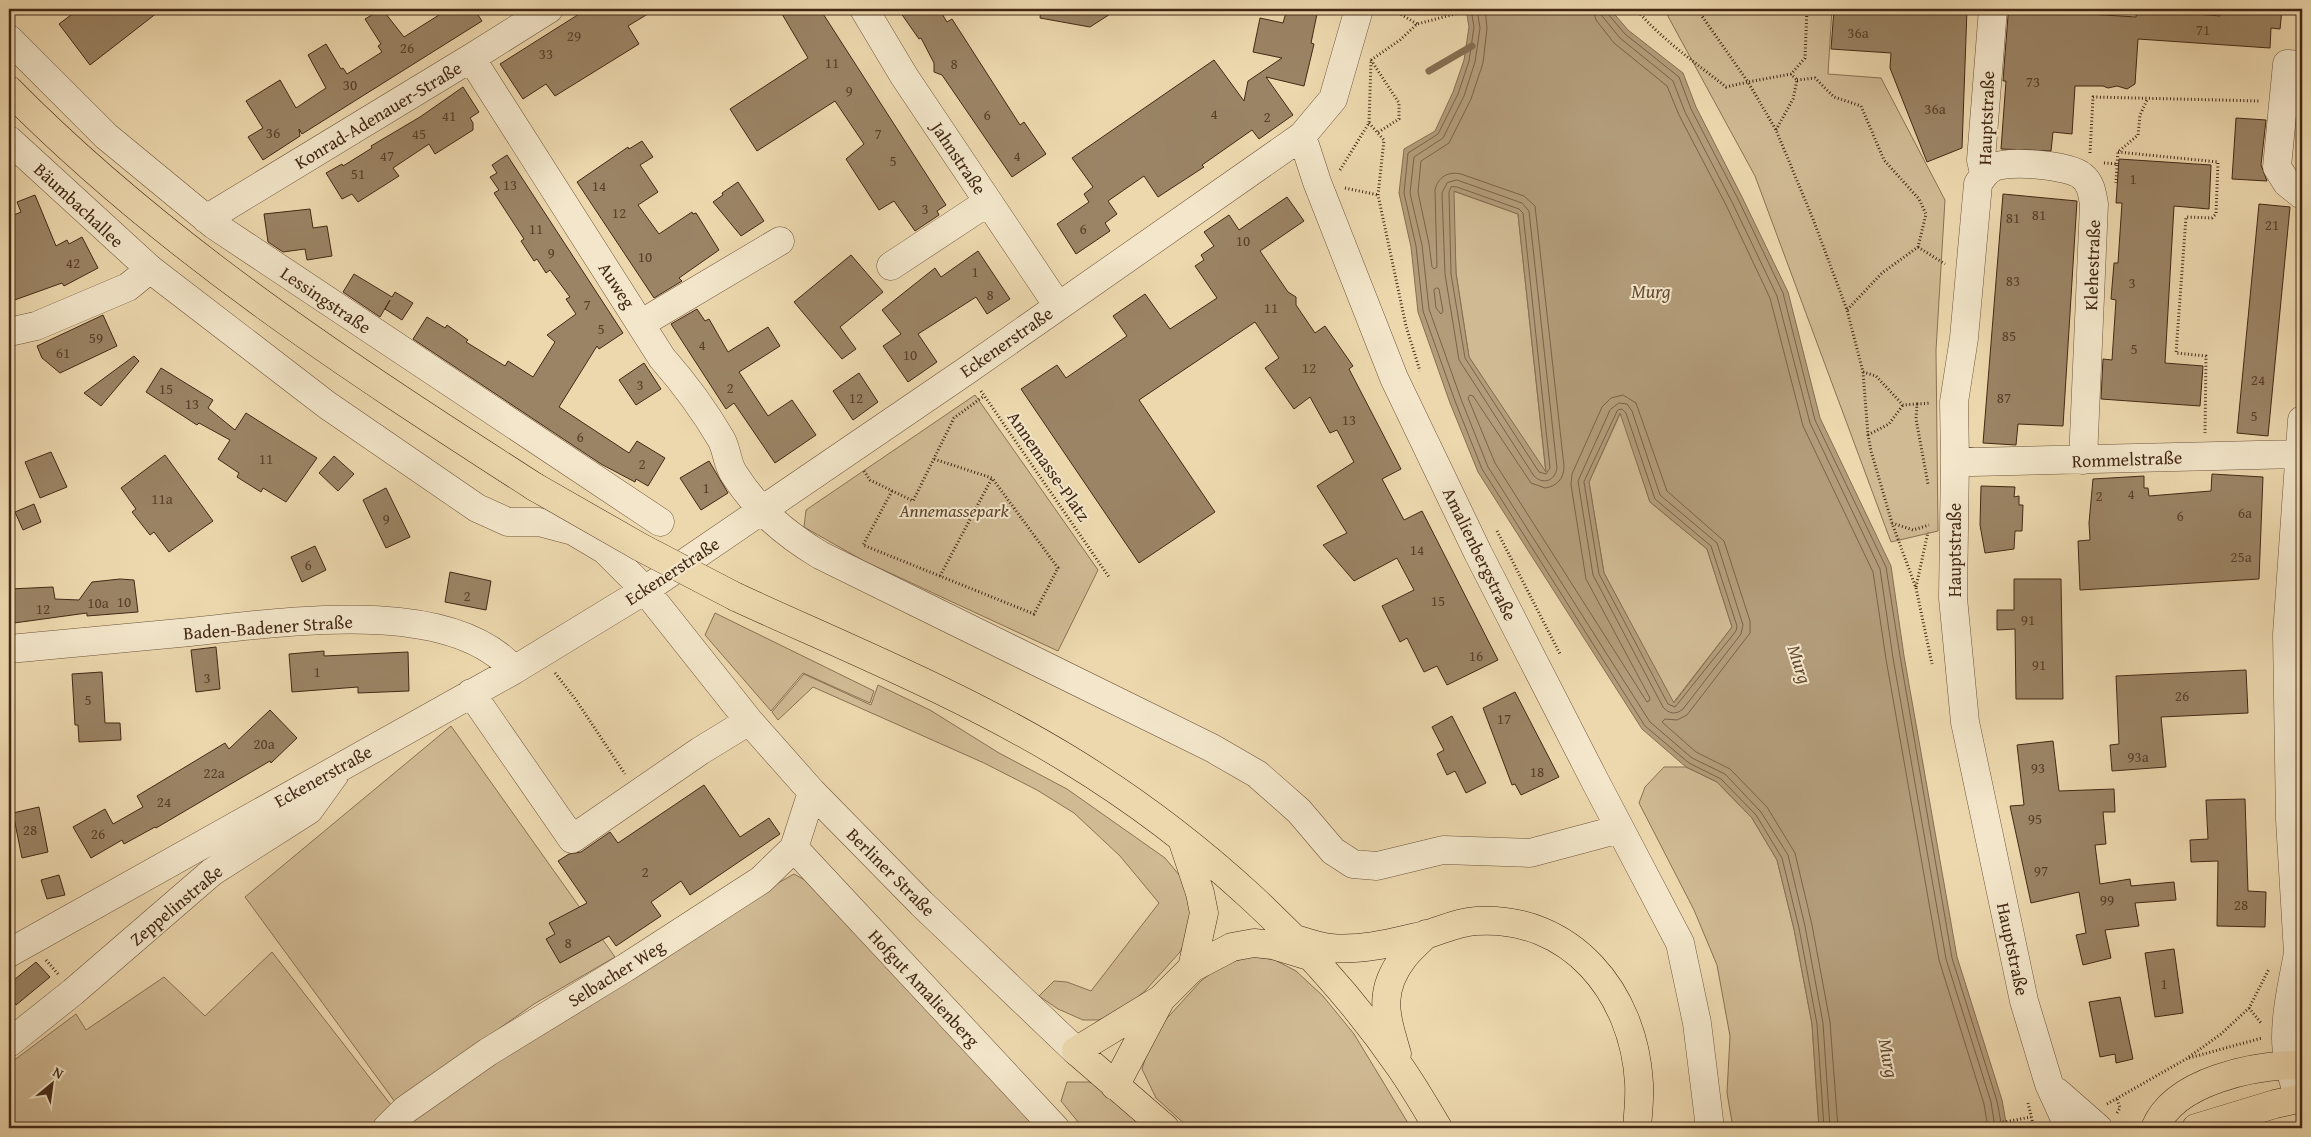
<svg xmlns="http://www.w3.org/2000/svg" width="2311" height="1137" viewBox="0 0 2311 1137" font-family="'Gentium Book Plus',serif">
<style>
.green{fill:#d0ba94;stroke:#8a7154}
.water{fill:#b39c7a;stroke:#866e52;fill-rule:evenodd}
.lines{fill:none;stroke-linecap:round;stroke-linejoin:round}
.shore{stroke:#7b6248;stroke-width:1}
.stream{stroke:#866e52;stroke-width:7}
.building{fill:#9b8465;stroke:#432815}
.minor-casing{stroke:#6e543b;stroke-width:29}
.major-casing{stroke:#432815;stroke-width:29}
.path{stroke:#432815;stroke-width:3;stroke-dasharray:1 2.5;stroke-linecap:butt}
.minor{stroke:#f3e6ca;stroke-width:28}
.major{stroke:#edd8ae;stroke-width:28}
.major-bridge-casing{stroke:#432815;stroke-width:29;stroke-linecap:butt}
.major-bridge{stroke:#edd8ae;stroke-width:28}
.labels{text-anchor:middle;dominant-baseline:central;stroke-width:4;stroke-linejoin:round;paint-order:stroke}
.number-label{font-size:15px;fill:#593f29}
.street-label{font-size:18px;fill:#432815;stroke:#f3e6ca}
.park-label{font-size:18px;font-style:italic;fill:#5f452e;stroke:#f3e6ca}
.water-label{font-size:19px;font-style:italic;fill:#654b33;stroke:#f3e6ca}
</style>
<rect width="100%" height="100%" fill="#edd8ae"/>
<filter id="stains"><feTurbulence type="fractalNoise" baseFrequency=".004" numOctaves="4"/><feColorMatrix values="0 0 0 0 .2 0 0 0 0 .09 0 0 0 0 .02 0 0 0 .5 -.17"/></filter>
<radialGradient id="worn" r=".72"><stop offset=".6" stop-color="#630" stop-opacity="0"/><stop offset="1" stop-color="#630" stop-opacity=".3"/></radialGradient>
<path class="green" d="M1664,9H1832L1828,74L1881,78L1945,200L1936,350L1938,531L1891,542L1755,176Z
M1453,191L1518,214L1546,474L1469,357L1456,273Z
M975,395L1098,570L1058,651L864,561L804,527L806,510Z
M1621,412L1650,502L1707,549L1732,627L1673,703L1604,573L1589,482Z
M715,613L874,691L870,703L803,673L771,711L705,635Z
M804,674L871,705L878,685L930,710L999,753L1067,789L1165,858L1185,882L1193,925L1180,952L1145,991L1116,1014L1098,1020H1083L1058,1009L1039,996L1054,981L1067,982L1091,991L1159,903L1120,856L1074,813L1037,790L984,763L813,687L778,720L772,712Z
M451,726L615,957L534,1004L395,1102L245,897Z
M1664,767H1686L1717,782L1752,818L1777,860L1794,929L1812,1024L1819,1128H1733L1727,1093L1730,1036L1717,965L1694,910L1639,803L1645,787Z
M794,874L835,897L1041,1128H402L529,1036L741,904Z
M272,952L391,1105L368,1128H9V1064L76,1014L86,1030L164,977L205,1016Z
M1251,956L1275,960L1296,971L1323,996L1354,1034L1411,1128H1189L1156,1098L1142,1069L1149,1046L1158,1028L1201,981L1220,966Z
M1067,1082H1091L1144,1128H1083L1061,1101Z"/>
<path class="water" d="M1466,9H1610L1628,30L1683,73L1696,107L1742,197L1788,292L1820,418L1891,566L1904,656L1957,957L2002,1100L2007,1128H1819L1812,1024L1794,929L1777,860L1752,818L1717,782L1686,767L1642,729L1478,472L1450,403L1418,312L1411,247L1399,193L1404,149L1435,131L1453,92L1464,60L1469,27ZM1454,191L1518,214L1546,472L1469,357L1456,273ZM1620,413L1650,502L1707,549L1732,627L1674,703L1604,573L1589,482Z"/>
<g class="lines">
<path class="shore" d="M1471,9L1474,27L1469,61L1458,94L1438,134L1408,153L1404,193L1416,246L1423,311L1455,401L1482,469L1645,726L1689,763L1721,779L1756,815L1782,858L1799,928L1817,1024L1824,1128
M1477,9L1480,28L1475,62L1464,96L1443,138L1414,157L1410,193L1422,245L1429,309L1461,399L1488,467L1650,722L1692,758L1725,774L1761,812L1788,855L1805,926L1823,1023L1830,1128
M1485,9L1487,28L1483,63L1471,99L1449,143L1421,161L1418,192L1429,244L1432,267L1434,269L1437,267L1435,190C1438,177 1448,171 1461,174L1524,196L1535,206L1564,466C1564,479 1557,486 1545,488L1531,483L1473,396L1470,395L1468,398L1495,463L1647,702L1649,701L1650,698L1586,579L1571,485L1572,474L1602,407L1611,398L1623,395L1636,403L1667,491L1724,541L1750,621V633L1687,715L1677,720L1665,719L1662,722L1696,752L1730,769L1767,807L1795,853L1812,925L1830,1022L1838,1128
M1593,9L1596,20L1614,43L1667,86L1679,115L1726,205L1770,298L1803,426L1873,572L1886,659L1939,960L1984,1104L1988,1128
M1600,9L1602,16L1620,38L1673,81L1685,112L1732,202L1777,296L1810,423L1880,569L1893,658L1946,959L1991,1102L1995,1128
M1607,9L1608,14L1625,34L1679,77L1691,109L1738,199L1783,293L1815,420L1886,567L1900,656L1952,958L1997,1101L2002,1128
M1457,180L1522,203L1529,211L1557,468C1555,481 1543,485 1534,476L1459,360L1445,274L1442,193L1447,183Z
M1457,187L1519,209L1523,213L1550,468L1546,474L1539,472L1465,358L1451,274L1449,192L1451,187Z
M1437,288L1439,289L1443,311L1441,314L1436,308L1434,290Z
M1619,403L1627,404L1632,411L1660,495L1717,543L1743,625L1741,634L1683,709C1676,715 1669,714 1663,707L1593,575L1578,481L1610,410Z
M1618,410L1622,409L1626,413L1655,499L1711,546L1737,626L1736,631L1675,707L1668,704L1599,574L1584,482Z"/>
<path class="stream" d="M1429,71L1472,46"/>
</g>
<path class="building" d="M79,9H162L90,65L59,24Z
M382,9L404,37L439,15L435,9H474L482,21L302,134L299,129L300,136L263,160L248,137L263,128L246,101L280,80L296,108L326,88L308,55L326,44L341,69L343,68L347,74L382,52L378,46L381,44L365,19Z
M587,9H656L628,26L639,44L555,96L546,84L523,99L500,64Z
M779,9H820L946,205L937,211L939,215L915,231L894,201L879,210L846,159L864,144L835,101L757,151L730,109L808,58Z
M898,9H939L947,22L952,19L1020,125L1024,122L1046,154L1012,177L942,75L934,72V63L921,38L919,39Z
M1041,9H1118L1090,27L1040,18Z
M1287,9H1318L1311,43L1314,44L1304,86L1266,77L1293,115L1259,139L1252,130L1202,165L1204,167L1158,197L1144,176L1108,201L1117,214L1105,223L1110,231L1076,254L1057,224L1089,202L1084,194L1093,187L1072,158L1214,60L1244,101L1248,81L1282,58L1253,52L1260,18L1283,23Z
M1834,9H1967L1962,148L1927,162L1890,68L1891,53L1831,49Z
M2011,9H2041L2042,11L2136,17L2137,9H2163V11L2220,16L2221,9H2282L2280,29L2271,28L2270,48L2138,39L2135,84L2127,89L2117,86L2108,88L2103,86H2075L2072,134L2053,132L2051,151L2001,149L2006,81H2003L2008,16Z
M463,87L479,112L470,118L473,123V130L435,154L429,144L393,168L399,176L358,202L352,194L342,199L326,173L342,164L343,166L372,148L371,146L420,117Z
M2236,118L2266,120L2261,165L2267,181L2232,179Z
M642,141L653,157L640,165L658,192L638,205L659,234L692,212L693,214L696,213L719,250L679,278L682,281L654,298L577,182L628,147L629,149Z
M507,155L623,333L599,349L597,346L559,407L629,453L637,441L665,458L648,486L636,479L635,482L601,464L413,339L427,317L445,328L447,325L468,340L466,342L505,366L508,361L533,377L555,342L547,335L576,314L566,299L570,297L550,270L546,273L537,259L534,261L521,241L524,239L494,193L499,190L490,177L497,173L492,165Z
M2119,159L2211,165L2209,209L2174,206L2165,363L2203,366L2200,406L2101,399L2103,359L2112,360L2116,300L2111,299L2114,263H2118L2122,203H2116Z
M738,182L764,221L741,236L713,202L723,195L722,193Z
M2003,194L2077,201L2063,426L2018,424L2016,445L1983,443Z
M35,195L56,246L67,240L69,244L82,237L98,268L64,286L62,283L9,302V217L21,212L17,202Z
M1287,197L1304,221L1260,251L1288,292L1296,297V305L1315,333L1325,326L1353,366L1349,369L1401,469L1382,479L1404,520L1422,511L1498,660L1447,685L1437,666L1424,672L1407,638L1400,642L1382,606L1414,590L1397,558L1354,581L1323,545L1347,533L1317,486L1354,462L1337,430L1330,433L1310,397L1294,409L1265,368L1279,358L1255,322L1139,400L1215,512L1139,563L1021,389L1057,365L1066,378L1127,336L1113,316L1145,294L1170,329L1217,298L1195,266L1204,260L1201,255L1214,246L1204,232L1229,215L1239,230Z
M2259,204L2290,207L2268,436L2237,433Z
M310,209L313,228L327,226L332,256L307,260L305,249L283,252L268,242L264,214Z
M978,251L1010,299L987,314L976,297L918,334L937,362L908,382L883,346L901,334L882,310L935,268L941,277Z
M851,255L883,292L840,327L856,349L842,359L794,302Z
M354,274L392,297L395,292L413,303L402,320L385,309L390,300L380,317L343,292Z
M697,309L705,321L709,319L728,352L768,327L780,346L739,372L768,416L792,400L816,435L775,463L734,403L726,409L671,324Z
M103,315L117,346L60,373L42,358L37,346Z
M134,356L139,361L101,406L84,393Z
M644,363L661,389L636,405L619,380Z
M161,368L213,400L208,408L235,430L246,413L317,458L286,502L263,488L261,492L237,477L239,473L218,459L230,440L199,423L197,425L146,392Z
M859,373L878,402L853,420L833,391Z
M51,452L67,487L40,498L25,462Z
M165,455L213,521L169,552L154,532L150,535L132,512L136,509L121,488Z
M334,456L354,474L338,491L319,473Z
M709,461L728,493L701,510L680,478Z
M2212,474L2263,477L2259,579L2080,590L2078,541L2090,540L2089,523L2093,479L2144,476V488H2148L2149,496L2211,491Z
M1981,486L2015,487L2014,497L2019,496V505H2023L2022,531H2015L2014,549L1985,553L1980,525Z
M386,488L410,537L386,548L363,500Z
M34,504L41,522L23,530L15,512Z
M315,546L326,570L302,582L291,557Z
M450,572L491,581L486,610L445,602Z
M120,579L134,580L138,612L87,616V613L14,623V620L9,621V589L53,587L55,599L79,600L92,582Z
M2014,579H2061L2063,699H2016L2015,629L1997,630V610H2014Z
M216,647L220,689L196,692L191,650Z
M324,651V656L408,652L409,691L358,693V687L292,692L289,654Z
M2246,670L2248,713L2161,717L2166,767L2112,771L2110,745L2119,744L2116,676Z
M102,672L105,723H120L121,740L79,742L78,725H75L72,674Z
M1515,692L1559,777L1521,795L1515,784L1512,785L1483,708Z
M270,710L297,738L271,763L270,761L156,828L155,827L124,844L122,840L91,858L73,827L105,809L113,824L143,807L137,796L225,743L229,749Z
M1452,716L1486,783L1466,793L1455,771L1447,775L1437,754L1444,750L1432,727Z
M2053,741L2059,791L2114,789L2115,812H2103L2106,844L2095,845L2100,884L2130,879L2131,886L2174,882L2176,900L2135,903L2139,926L2105,930L2111,958L2083,965L2076,935L2086,933L2079,892L2031,903L2010,806L2024,805L2017,745Z
M704,785L740,837L769,818L780,834L690,895L681,881L651,902L661,916L616,946L609,936L560,963L546,939L555,934L549,923L587,903L558,861L569,854L581,852L610,832L618,843Z
M2245,799L2248,891L2266,892L2265,927L2217,926L2218,861L2191,862L2190,840L2208,839L2206,800Z
M39,807L48,852L22,858L13,813Z
M59,875L65,895L47,899L41,880Z
M2174,949L2183,1013L2155,1017L2145,953Z
M36,962L50,977L16,1005L9,996V984Z
M2120,997L2133,1059L2116,1063L2115,1054L2100,1057L2089,1002Z"/>
<g class="lines">
<defs>
<path id="minor" d="M864,9L904,76L1058,306
M9,39L106,136L214,225L660,522
M471,58L662,358C684,383 704,410 721,439C727,449 727,464 734,474C757,510 784,533 820,555L1212,748L1257,774L1299,811L1333,851L1353,864L1377,866L1443,850L1530,853L1620,829
M2302,65L2287,64L2277,167L2287,183L2302,195
M1302,136L1317,182L1394,378L1478,553L1595,781L1680,943L1697,1023L1710,1128
M9,140L150,269L327,405L477,508L508,522H539L573,531L605,550L645,590L749,721L812,792L922,904L1076,1051
M1984,173L1981,160L1993,9
M206,219L471,58L549,9
M891,266L988,202
M642,323L780,241
M9,332L36,326L128,287L150,269
M2302,420L2287,634L2290,820L2298,953L2302,970
M1955,460L1973,462L2299,454
M9,649C69,643 130,638 190,632C279,623 449,595 514,670
M471,693L572,839L700,751L749,721
M794,848L1055,1128
M9,953L514,670L645,590L966,371L1302,136L1333,99L1359,9
M2298,953C2293,981 2286,1009 2286,1038C2286,1059 2293,1079 2299,1099
M9,1043L73,992L212,872L309,810L335,774
M2057,1092L2098,1128
M387,1128L405,1110L488,1052L625,968L761,880L794,848L812,792
M2069,1128L2049,1084L2024,1001L1965,722L1953,598L1955,460L1954,402L1964,338L1978,184C1982,177 1986,171 1994,167C2009,160 2069,165 2082,176C2091,183 2092,193 2094,204L2083,460"/>
<path id="major" d="M9,90C164,247 350,368 535,487
M736,597C847,648 963,695 1068,759C1196,837 1315,944 1400,1067C1414,1087 1426,1108 1438,1128
M1182,839L1200,893L1204,913L1192,968
M1291,938C1304,941 1318,947 1331,948C1362,951 1395,942 1425,935C1442,930 1458,922 1476,921C1571,915 1634,993 1639,1083C1640,1098 1638,1113 1637,1128
M1397,1054C1386,1016 1377,992 1404,957C1410,949 1419,942 1426,934
M1115,1086L1161,999
M1165,1128L1076,1051L1161,999L1192,968L1232,947L1254,943L1273,945L1306,955
M2155,1128C2175,1080 2255,1065 2302,1065
M2196,1128L2275,1104L2302,1098"/>
</defs>
<use href="#minor" class="minor-casing"/>
<use href="#major" class="major-casing"/>
<path class="path" d="M1392,9L1417,24
M1636,9C1661,39 1696,63 1726,87L1748,82L1697,9
M1807,9L1805,58L1791,74L1748,82L1776,130L1813,219L1847,310L1863,372L1868,435L1871,451L1892,523L1916,588L1932,664
M1371,60L1400,40L1417,24L1474,9
M1371,60L1399,103V119L1377,133
M1797,80L1815,78L1834,97L1861,106L1884,160L1919,199L1926,214L1918,247L1882,273L1847,310
M1369,123L1384,140L1378,195L1406,326L1420,371
M1776,130L1793,99L1797,80L1791,74
M2118,152L2218,162L2216,214L2212,218L2186,217L2176,353L2206,356L2205,433
M2090,153L2093,97L2260,101
M2104,163L2117,164L2116,183
M2117,164L2118,152L2138,135L2140,115L2147,100
M1340,170L1369,123L1371,62
M1345,188L1378,195
M1918,247L1945,264
M1863,372L1876,376L1903,405L1917,404L1916,419L1928,484
M981,391L1109,577
M1917,404L1931,403
M1868,435L1889,424L1903,405
M864,471L870,480L913,501L954,418L984,396
M892,491L863,545L1034,614L1058,568L992,478L934,459
M1892,523L1913,530L1929,525
M1497,531L1560,654
M940,576L992,478
M1916,587L1928,532
M555,673L576,700L625,774
M46,960L58,974
M2249,1008L2261,1023
M2189,1058L2262,1038
M2028,1103L2034,1128
M2107,1104L2186,1059L2221,1034L2249,1008L2269,969
M2117,1113L2120,1108L2117,1099
M1972,1128L2031,1117"/>
<use href="#minor" class="minor"/>
<use href="#major" class="major"/>
<defs>
<path id="major-bridge" d="M535,487L640,547L736,597"/>
</defs>
<use href="#major-bridge" class="major-bridge-casing"/>
<use href="#major-bridge" class="major-bridge"/>
</g>
<g class="labels">
<g class="number-label">
<text x="2203" y="29">71</text>
<text x="1858" y="32">36a</text>
<text x="574" y="35">29</text>
<text x="407" y="47">26</text>
<text x="546" y="53">33</text>
<text x="832" y="62">11</text>
<text x="954" y="63">8</text>
<text x="2033" y="81">73</text>
<text x="350" y="84">30</text>
<text x="849" y="90">9</text>
<text x="1935" y="108">36a</text>
<text x="1214" y="113">4</text>
<text x="987" y="114">6</text>
<text x="449" y="115">41</text>
<text x="1267" y="116">2</text>
<text x="273" y="132">36</text>
<text x="419" y="133">45</text>
<text x="878" y="133">7</text>
<text x="387" y="155">47</text>
<text x="1017" y="155">4</text>
<text x="893" y="160">5</text>
<text x="358" y="173">51</text>
<text x="2133" y="178">1</text>
<text x="510" y="184">13</text>
<text x="599" y="185">14</text>
<text x="925" y="208">3</text>
<text x="619" y="212">12</text>
<text x="2039" y="214">81</text>
<text x="2013" y="217">81</text>
<text x="2272" y="224">21</text>
<text x="536" y="228">11</text>
<text x="1083" y="228">6</text>
<text x="1243" y="240">10</text>
<text x="551" y="252">9</text>
<text x="645" y="256">10</text>
<text x="73" y="262">42</text>
<text x="975" y="271">1</text>
<text x="2013" y="280">83</text>
<text x="2132" y="282">3</text>
<text x="990" y="294">8</text>
<text x="587" y="304">7</text>
<text x="1271" y="307">11</text>
<text x="601" y="328">5</text>
<text x="2009" y="335">85</text>
<text x="96" y="337">59</text>
<text x="702" y="344">4</text>
<text x="2134" y="348">5</text>
<text x="63" y="352">61</text>
<text x="910" y="354">10</text>
<text x="1309" y="367">12</text>
<text x="2258" y="379">24</text>
<text x="640" y="384">3</text>
<text x="730" y="387">2</text>
<text x="166" y="388">15</text>
<text x="856" y="397">12</text>
<text x="2004" y="397">87</text>
<text x="192" y="403">13</text>
<text x="2254" y="415">5</text>
<text x="1349" y="419">13</text>
<text x="580" y="436">6</text>
<text x="266" y="458">11</text>
<text x="642" y="463">2</text>
<text x="706" y="487">1</text>
<text x="2131" y="493">4</text>
<text x="2099" y="495">2</text>
<text x="162" y="498">11a</text>
<text x="2245" y="512">6a</text>
<text x="2180" y="515">6</text>
<text x="386" y="518">9</text>
<text x="1417" y="549">14</text>
<text x="2241" y="556">25a</text>
<text x="308" y="564">6</text>
<text x="467" y="595">2</text>
<text x="1438" y="600">15</text>
<text x="124" y="601">10</text>
<text x="98" y="602">10a</text>
<text x="43" y="608">12</text>
<text x="2028" y="619">91</text>
<text x="1476" y="655">16</text>
<text x="2039" y="664">91</text>
<text x="317" y="671">1</text>
<text x="207" y="677">3</text>
<text x="2182" y="695">26</text>
<text x="88" y="699">5</text>
<text x="1504" y="718">17</text>
<text x="264" y="743">20a</text>
<text x="2138" y="756">93a</text>
<text x="2038" y="767">93</text>
<text x="1537" y="771">18</text>
<text x="214" y="772">22a</text>
<text x="164" y="801">24</text>
<text x="2035" y="818">95</text>
<text x="30" y="829">28</text>
<text x="98" y="833">26</text>
<text x="2041" y="870">97</text>
<text x="645" y="871">2</text>
<text x="2107" y="899">99</text>
<text x="2241" y="904">28</text>
<text x="568" y="942">8</text>
<text x="2164" y="983">1</text>
</g>
<g class="street-label">
<text transform="translate(378 115) rotate(-31)">Konrad-Adenauer-Straße</text>
<text transform="translate(1986 118) rotate(-88)">Hauptstraße</text>
<text transform="translate(959 158) rotate(56)">Jahnstraße</text>
<text transform="translate(79 205) rotate(43)">Bäumbachallee</text>
<text transform="translate(2092 265) rotate(-88)">Klehestraße</text>
<text transform="translate(617 285) rotate(57)">Auweg</text>
<text transform="translate(326 300) rotate(34)">Lessingstraße</text>
<text transform="translate(1006 342) rotate(-35)">Eckenerstraße</text>
<text transform="translate(2127 459) rotate(-2)">Rommelstraße</text>
<text transform="translate(1049 466) rotate(55)">Annemasse-Platz</text>
<text transform="translate(1954 550) rotate(-90)">Hauptstraße</text>
<text transform="translate(1480 554) rotate(64)">Amalienbergstraße</text>
<text transform="translate(672 571) rotate(-33)">Eckenerstraße</text>
<text transform="translate(268 627) rotate(-4)">Baden-Badener Straße</text>
<text transform="translate(323 776) rotate(-29)">Eckenerstraße</text>
<text transform="translate(891 872) rotate(45)">Berliner Straße</text>
<text transform="translate(176 905) rotate(-40)">Zeppelinstraße</text>
<text transform="translate(2013 949) rotate(78)">Hauptstraße</text>
<text transform="translate(616 973) rotate(-32)">Selbacher Weg</text>
<text transform="translate(924 988) rotate(47)">Hofgut Amalienberg</text>
</g>
<g class="park-label">
<text x="954" y="510">Annemassepark</text>
</g>
<g class="water-label">
<text x="1651" y="291">Murg</text>
<text transform="translate(1800 664) rotate(72)">Murg</text>
<text transform="translate(1889 1058) rotate(79)">Murg</text>
</g>
</g>
<rect width="2311" height="1137" fill="none" stroke="#edd8ae" stroke-width="30"/>
<rect x="10" y="10" width="2291" height="1117" fill="none" stroke="#432815" stroke-width="2.5"/>
<rect x="15" y="15" width="2281" height="1107" fill="none" stroke="#432815"/>
<g transform="translate(52 1084) rotate(29)" stroke="#f3e6ca" stroke-width="4" paint-order="stroke">
<path d="M0-4L9 19L0 12L-9 19Z" fill="#432815"/>
<text y="-8" font-size="14" font-weight="bold" text-anchor="middle" fill="#432815">N</text>
</g>
<rect width="100%" height="100%" filter="url(#stains)"/>
<rect width="100%" height="100%" fill="url(#worn)"/>
</svg>
